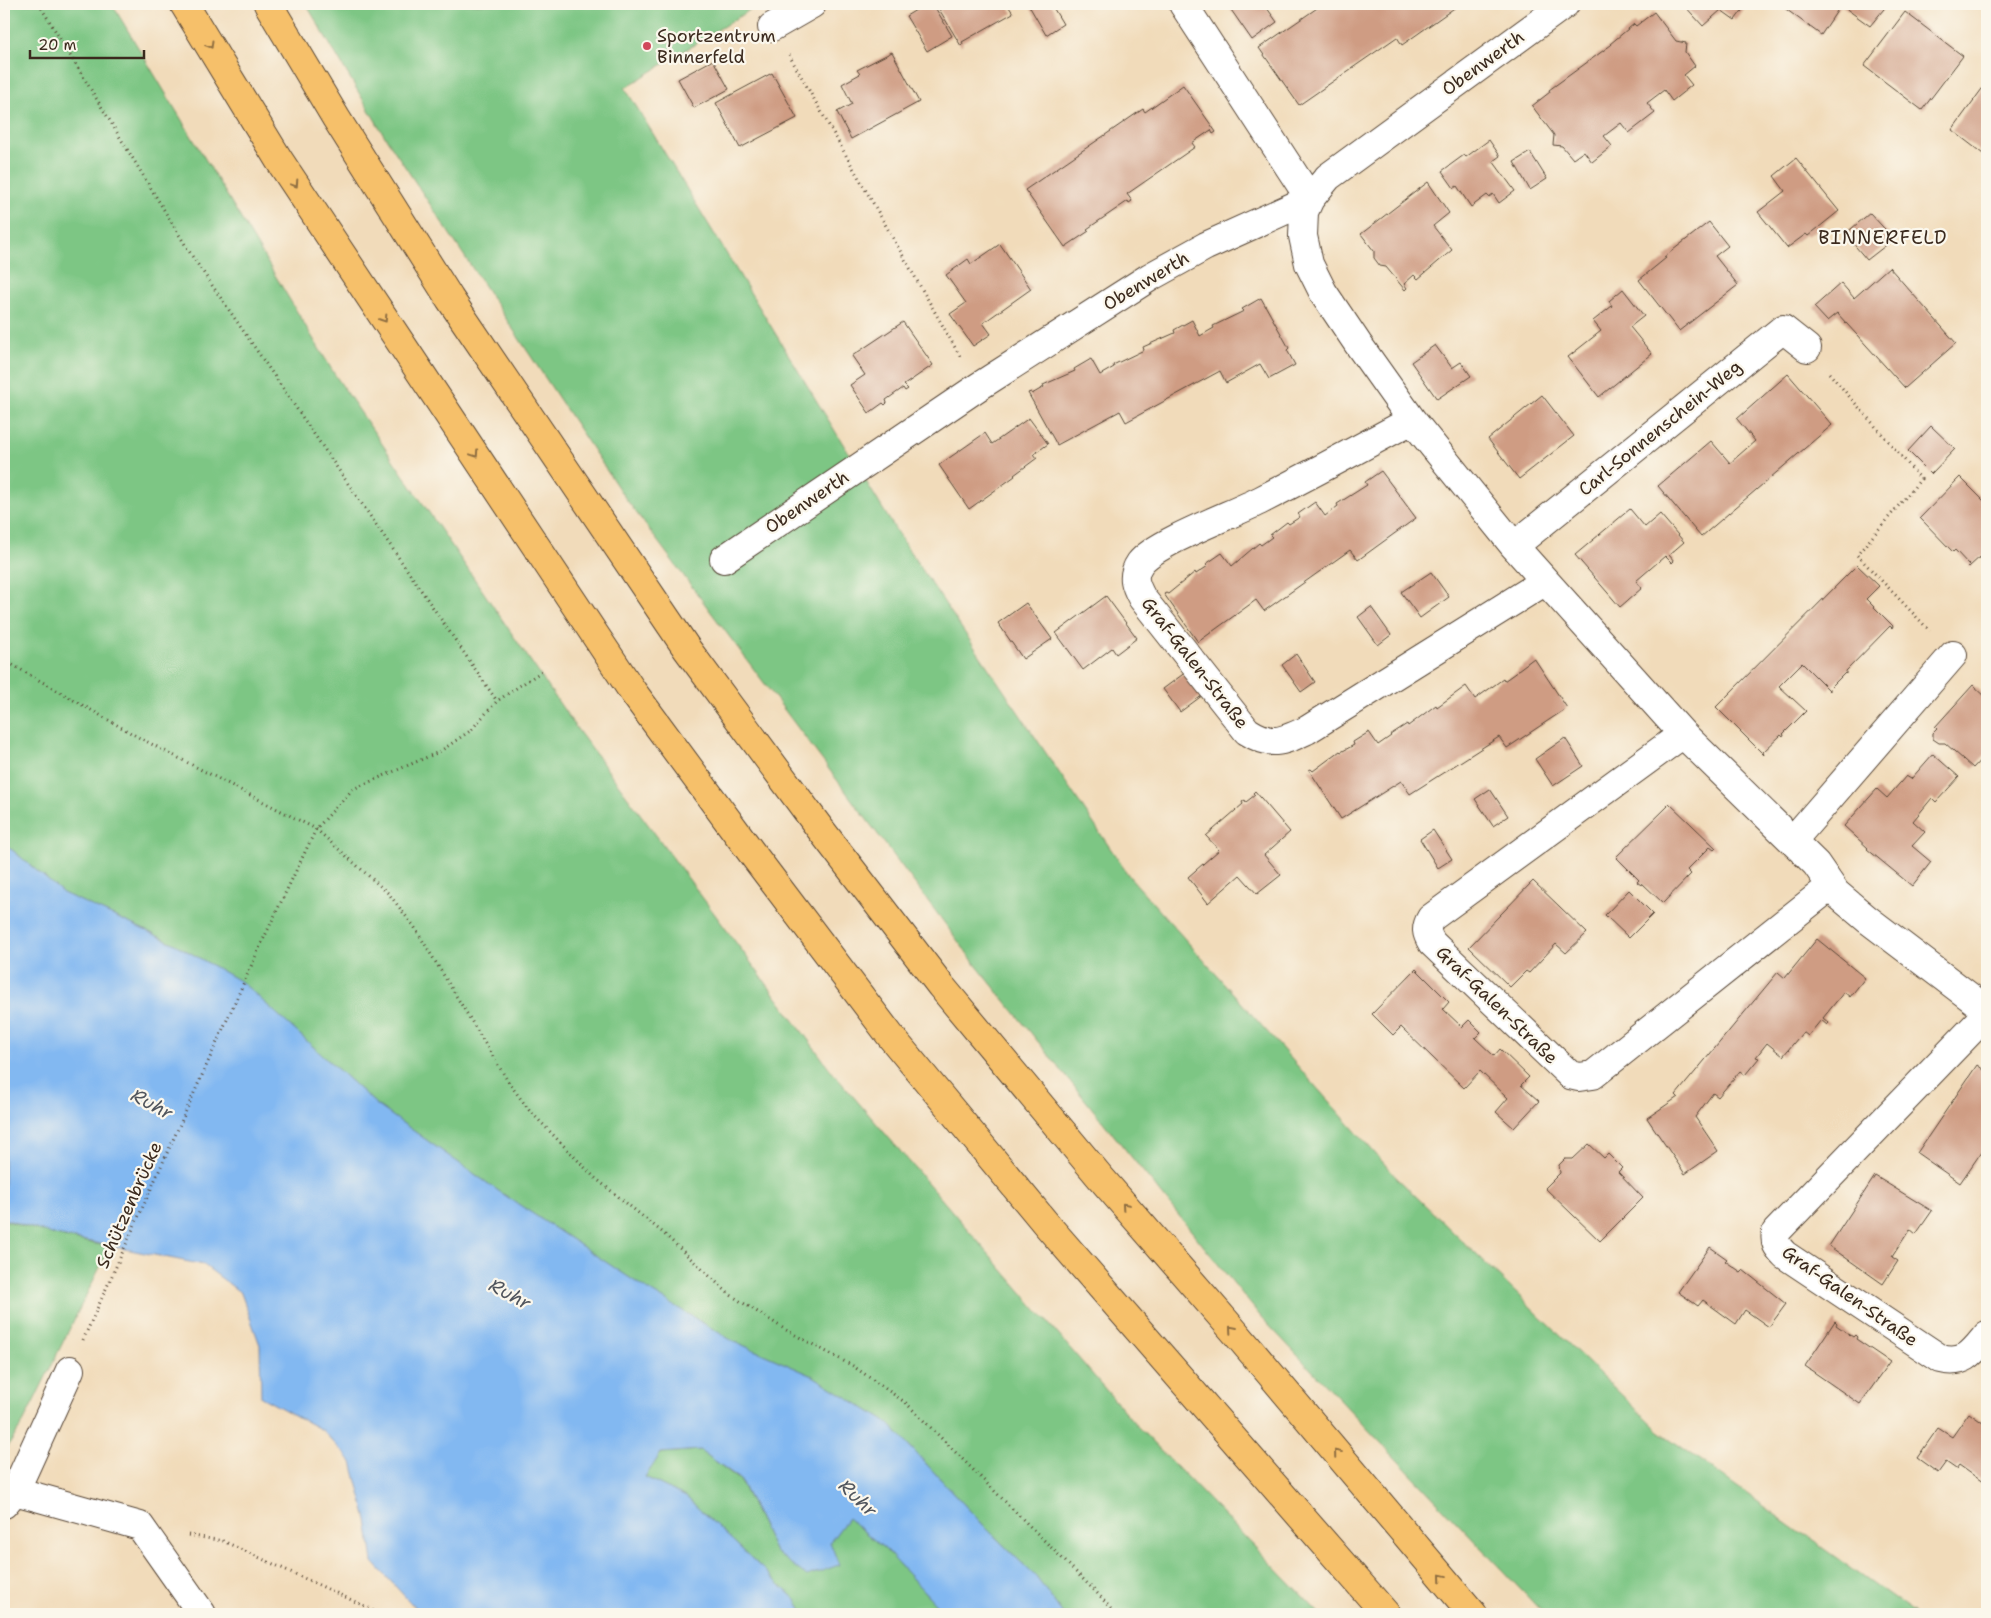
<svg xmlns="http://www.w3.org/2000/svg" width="1991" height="1618" viewBox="0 0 1991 1618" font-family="'Shantell Sans',sans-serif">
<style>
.green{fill:#7dc684;stroke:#5c7851}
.water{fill:#82b8f1;stroke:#5e7188}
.building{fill:#cf9c83}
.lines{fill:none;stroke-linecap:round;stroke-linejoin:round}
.minor-casing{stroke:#564535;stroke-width:30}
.highway-casing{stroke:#564535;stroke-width:30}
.path{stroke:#564535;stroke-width:3;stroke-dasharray:1 4;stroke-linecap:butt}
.minor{stroke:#fff;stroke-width:28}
.highway{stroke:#f6c06b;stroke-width:28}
.rail{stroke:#3b2a1e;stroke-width:4;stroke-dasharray:8 4;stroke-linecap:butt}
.oneway{stroke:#8f6e41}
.poi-dot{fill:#d1495b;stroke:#fbf7ec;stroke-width:2}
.labels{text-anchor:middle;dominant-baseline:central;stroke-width:4.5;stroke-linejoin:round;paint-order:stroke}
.poi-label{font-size:18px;fill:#3b2a1e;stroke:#fbf7ec;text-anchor:start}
.street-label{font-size:18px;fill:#3b2a1e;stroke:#fbf7ec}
.neighbourhood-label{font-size:19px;letter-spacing:1px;fill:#3b2a1e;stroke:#fbf7ec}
.water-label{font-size:19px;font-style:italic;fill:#50555d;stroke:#fbf7ec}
</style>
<rect width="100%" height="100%" fill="#fbf7ec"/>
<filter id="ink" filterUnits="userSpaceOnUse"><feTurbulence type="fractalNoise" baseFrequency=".02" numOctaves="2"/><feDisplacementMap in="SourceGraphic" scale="10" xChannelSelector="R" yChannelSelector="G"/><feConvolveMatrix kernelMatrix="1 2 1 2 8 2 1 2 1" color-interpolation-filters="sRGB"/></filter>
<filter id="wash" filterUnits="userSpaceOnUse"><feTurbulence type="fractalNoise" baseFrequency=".0096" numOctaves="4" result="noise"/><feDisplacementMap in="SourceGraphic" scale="20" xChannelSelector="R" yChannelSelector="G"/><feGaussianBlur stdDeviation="1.12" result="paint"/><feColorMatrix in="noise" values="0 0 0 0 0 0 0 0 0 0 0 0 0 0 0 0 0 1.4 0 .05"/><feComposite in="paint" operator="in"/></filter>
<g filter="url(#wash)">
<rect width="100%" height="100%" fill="#f1dbba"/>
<path class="green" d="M4,4H112L335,375L577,729L833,1073L1137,1426L1320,1614H1063L1036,1577L986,1528L888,1423L813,1376L731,1340L645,1288L500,1192L377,1105L243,983L173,943L63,893L4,843Z
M306,4H759L625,88L900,537L1129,876L1396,1177L1659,1431L1915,1614H1544L1261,1317L976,965L623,495L384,135Z
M4,1220L51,1234L110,1247L24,1421L4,1453Z
M700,1450L740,1480L775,1552L830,1542L848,1518L886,1550L945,1614H804L796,1600L686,1497L645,1477L661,1453Z"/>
<path class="water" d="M4,843L63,893L173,943L243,983L377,1105L500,1192L645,1288L731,1340L813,1376L888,1423L986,1528L1036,1577L1063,1614H945L886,1550L848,1518L830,1542L839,1565L807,1576L775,1552L740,1479L700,1450L661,1453L645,1477L686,1497L796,1600L804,1614H618L612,1613L611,1614H421L373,1562L367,1520L352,1462L322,1430L261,1397L260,1345L241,1293L204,1265L51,1234L4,1219Z"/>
<g id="blocks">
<path class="building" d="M926,4H933L952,36L927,51L906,16Z
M936,4H1007L1013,13L962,42L963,44L961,46Z
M1028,4H1051L1063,24L1046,35Z
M1227,4H1264L1277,22L1252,40Z
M1323,4H1460L1402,45L1397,37L1299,105L1259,48Z
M1683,4H1747L1735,20L1721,10L1703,26Z
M1779,4H1888L1870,26L1841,5L1821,35Z
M1654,12L1676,41L1686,43L1685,52L1695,66L1684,75L1692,85L1672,101L1664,90L1647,103L1655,113L1629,133L1621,123L1604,136L1612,146L1592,162L1584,151L1573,159L1562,146L1553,145L1554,135L1532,106L1550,92L1549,90L1611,45L1610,44L1634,24L1636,26Z
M1905,12L1963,56L1922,110L1864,66Z
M892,52L919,102L851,139L837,112L852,104L842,84L860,74L857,70Z
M713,60L729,89L694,108L678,79Z
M772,73L797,118L740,148L716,103Z
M1987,82V157L1952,130Z
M1183,85L1216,132L1213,134L1211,130L1192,143L1195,147L1127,194L1132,201L1129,203L1128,201L1087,229L1089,231L1065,247L1025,190L1143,109L1145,112Z
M1489,140L1500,156L1493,161L1515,191L1499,203L1493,194L1489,197L1487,195L1471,207L1457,186L1454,188L1442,171L1464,155L1466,157Z
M1530,152L1547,179L1530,190L1514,162Z
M1796,158L1839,211L1808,236L1806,234L1787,248L1758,212L1785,191L1774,176Z
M1428,182L1449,213L1433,226L1452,250L1418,279L1414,275L1404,284L1407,288L1405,290L1386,267L1380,266L1374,258V251L1361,234Z
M1870,213L1894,239L1867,260L1845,234Z
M1709,222L1728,246L1715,256L1738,285L1679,331L1639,280L1666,258L1664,257Z
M1000,244L1031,289L983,323L991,334L973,346L950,314L966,303L946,275L968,259L971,264Z
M1889,267L1956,343L1905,388L1837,313L1827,321L1814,307L1841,283L1854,298Z
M1623,289L1644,316L1630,327L1652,354L1599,397L1568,357L1601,331L1593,321L1612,306L1609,301Z
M1261,298L1289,348L1287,350L1295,365L1269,379L1260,364L1226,383L1220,371L1126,422L1120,411L1057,445L1028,393L1031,392L1032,394L1044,387L1043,385L1075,371L1074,369L1091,359L1100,375L1114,367L1113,365L1144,350L1143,347L1175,333L1174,330L1192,320L1200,336L1214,328L1213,326L1244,311L1242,309Z
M903,322L933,365L904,385L908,389L905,391L903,388L886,400L887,403L885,405L883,403L869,413L850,385L865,375L852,356Z
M1435,345L1452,368L1461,362L1471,376L1437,399L1411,362Z
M1788,374L1832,425L1701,537L1658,486L1711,441L1730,463L1755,441L1737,419Z
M1542,395L1574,436L1519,479L1488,439Z
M1029,418L1048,444L1034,454L1037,458L1014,475L1015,476L969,509L939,465L985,433L992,444Z
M1931,426L1955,449L1931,474L1908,451Z
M1381,471L1416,518L1358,560L1350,550L1264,611L1256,600L1198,642L1164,594L1166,593L1168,594L1195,572L1196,574L1208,566L1206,564L1222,553L1232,566L1259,543L1261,545L1272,537L1270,535L1287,522L1289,524L1300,517L1298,514L1315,502L1325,516L1338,506L1337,504L1367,485L1365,482Z
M1960,477L1987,504V561L1982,555L1969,567L1968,566L1969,565L1955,550L1953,552L1920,518Z
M1630,509L1645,527L1660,514L1684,542L1669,555L1674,561L1672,563L1665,556L1636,581L1642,588L1620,607L1575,555Z
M1857,565L1879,586L1866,599L1893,626L1892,628L1890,626L1846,671V674L1845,673L1830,688V691L1802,663L1779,686L1806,711L1783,734L1784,735L1783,737L1781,735L1763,752L1764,755L1716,707Z
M1431,572L1449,597L1420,618L1401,592Z
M1106,596L1137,638L1116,654L1112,648L1083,670L1056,633Z
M1026,603L1052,639L1023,659L998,623Z
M1371,607L1391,635L1378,645L1358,617Z
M1296,654L1315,682L1301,692L1282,665Z
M1534,658L1567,708L1507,748L1499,737L1410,794L1401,781L1341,819L1309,770L1311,769L1313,771L1340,751L1341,752L1354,745L1353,742L1369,732L1378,745L1391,736L1390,735L1407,724L1408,726L1436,705L1437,707L1466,686L1475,699L1503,679L1504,681L1518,671V670Z
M1186,672L1203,695L1180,712L1163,689Z
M1973,685L1987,698V755H1985L1973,768L1945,743H1939L1933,739V733L1937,729L1935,727Z
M1565,738L1583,766L1553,786L1535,759Z
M1933,754L1959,777L1936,802L1932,798L1913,821L1925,832L1912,846L1931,862L1912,886L1867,849L1868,848L1844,826L1877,789L1887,798L1906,776L1911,779Z
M1490,789L1508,816L1493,826L1475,799Z
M1255,791L1290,832L1264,855L1281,875L1257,894L1240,875L1208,903L1188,877L1219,850L1206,836L1243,804L1242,802L1245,800L1246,802L1255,795L1253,793Z
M1669,803L1716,848L1714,850L1710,847L1687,870L1691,874L1663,903L1642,883L1641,885L1637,882L1639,880L1616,857L1668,806L1667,805Z
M1433,830L1452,859L1438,868L1420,839Z
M1533,881L1587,933L1566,953L1556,944L1529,973L1526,971L1510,987L1469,947Z
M1629,890L1653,914L1629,938L1605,915Z
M1817,939L1865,978L1850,997L1844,992L1823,1018L1829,1023L1827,1025L1821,1020L1808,1036L1803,1032L1783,1056L1767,1043L1756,1057L1759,1058L1745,1075L1740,1071L1718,1097L1713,1093L1695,1117L1718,1151L1685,1174L1647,1118L1678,1097L1676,1095L1778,972L1785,978Z
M1416,969L1449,1002L1443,1009L1462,1027L1469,1020L1481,1032L1475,1038L1494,1056L1500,1049L1529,1077L1521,1085L1539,1101L1514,1128L1496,1112L1508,1098L1480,1071L1464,1088L1401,1027L1393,1035L1372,1014Z
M1977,1065L1987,1072V1144L1960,1183L1917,1153Z
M1589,1144L1604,1158L1608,1154L1622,1168L1618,1172L1643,1198L1600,1241L1545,1188L1560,1173L1559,1165L1565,1159H1573Z
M1875,1176L1932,1211L1916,1234L1910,1229L1892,1257L1898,1261L1883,1284L1829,1246Z
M1710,1247L1727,1259L1725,1261L1741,1272L1743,1270L1786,1304L1769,1327L1745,1310L1736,1324L1703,1300L1698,1306L1678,1292Z
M1835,1321L1837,1323L1836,1325L1853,1337L1855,1335L1857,1337L1856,1339L1890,1362L1860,1404L1805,1366Z
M1969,1413L1987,1426V1485L1959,1465L1956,1469L1946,1462L1938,1473L1917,1458L1938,1428L1952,1437Z"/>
</g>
</g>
<g filter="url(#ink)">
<use href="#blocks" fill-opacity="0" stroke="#564535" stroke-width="1"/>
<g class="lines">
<defs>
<path id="minor" d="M1183,4L1310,199
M772,27L812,4
M1310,199L1304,212L1303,236L1309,264L1323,292L1358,344L1412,420L1514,546L1683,734L1816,864L1836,893L1867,919L1987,1010
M1412,420C1362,447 1312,474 1261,500C1234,514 1156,542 1140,563C1131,576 1135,585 1142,598L1247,731C1272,747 1281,742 1307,730L1544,582
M1514,546L1783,329L1807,348
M724,559L978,387L1150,277L1206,246L1310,199L1328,177L1565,4
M1683,734L1431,918C1425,928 1426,933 1432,943L1570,1075L1579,1077L1593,1075L1831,886
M1793,840L1953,655
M1987,1014L1776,1232C1774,1243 1777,1247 1785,1255L1941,1359C1965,1365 1973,1352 1987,1335
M15,1491L140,1526L202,1614
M4,1504L15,1491L70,1370"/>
<path id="highway" d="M184,4L279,160L633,692L751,852L892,1038L1047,1225L1386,1614
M268,4L336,118L450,299L687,649L818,826L941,986L1100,1177L1234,1331L1473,1614"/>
</defs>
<use href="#minor" class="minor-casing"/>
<use href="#highway" class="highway-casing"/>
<path class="path" d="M39,4L192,256L497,701
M789,55L961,358
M1829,373L1921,479L1857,555L1930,631
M4,660L138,737L316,829L389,894L415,928L509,1083L529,1110L594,1177L662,1232L729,1294L786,1330L853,1366L906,1403L1100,1596L1115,1614
M83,1340L262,942L316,829L353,789L439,752L470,731L497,701L542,671
M188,1535L223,1541L369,1608L378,1614"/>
<use href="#minor" class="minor"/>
<use href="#highway" class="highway"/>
<path class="rail" d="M4,1612L6,1614"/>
</g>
<defs><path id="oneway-chevron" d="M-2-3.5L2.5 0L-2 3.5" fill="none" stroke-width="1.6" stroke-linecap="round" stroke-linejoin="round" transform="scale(1.25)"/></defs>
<g class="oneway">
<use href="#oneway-chevron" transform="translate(210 45) rotate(59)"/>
<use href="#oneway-chevron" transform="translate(295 184) rotate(57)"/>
<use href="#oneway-chevron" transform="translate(384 319) rotate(57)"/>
<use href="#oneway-chevron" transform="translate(475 454) rotate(56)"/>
<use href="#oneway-chevron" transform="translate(1125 1206) rotate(-131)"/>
<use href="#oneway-chevron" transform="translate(1232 1329) rotate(-131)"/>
<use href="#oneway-chevron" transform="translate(1337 1453) rotate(-130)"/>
<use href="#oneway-chevron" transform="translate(1442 1577) rotate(-130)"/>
</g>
</g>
<circle class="poi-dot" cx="647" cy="46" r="5"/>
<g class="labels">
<g class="poi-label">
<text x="657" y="36">Sportzentrum<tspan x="657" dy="21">Binnerfeld</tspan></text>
</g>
<g class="street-label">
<text transform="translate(1483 63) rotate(-36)">Obenwerth</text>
<text transform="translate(1146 281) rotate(-31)">Obenwerth</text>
<text transform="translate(1660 428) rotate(-39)">Carl-Sonnenschein-Weg</text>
<text transform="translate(807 502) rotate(-34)">Obenwerth</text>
<text transform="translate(1195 663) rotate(52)">Graf-Galen-Straße</text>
<text transform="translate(1497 1005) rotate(44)">Graf-Galen-Straße</text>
<text transform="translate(129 1205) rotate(-66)">Schützenbrücke</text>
<text transform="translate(1850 1296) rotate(35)">Graf-Galen-Straße</text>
</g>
<g class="neighbourhood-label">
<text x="1883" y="237">BINNERFELD</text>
</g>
<g class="water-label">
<text transform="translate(152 1104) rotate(28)">Ruhr</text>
<text transform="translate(510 1294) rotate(28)">Ruhr</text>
<text transform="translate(858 1498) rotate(44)">Ruhr</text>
</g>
</g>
<rect width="1991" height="1618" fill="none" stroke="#fbf7ec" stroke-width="20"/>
<path d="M30 50v8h114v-8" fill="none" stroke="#3b2a1e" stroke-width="2.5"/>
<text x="38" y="50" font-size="15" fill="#3b2a1e" stroke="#fbf7ec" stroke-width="4" paint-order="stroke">20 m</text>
</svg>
